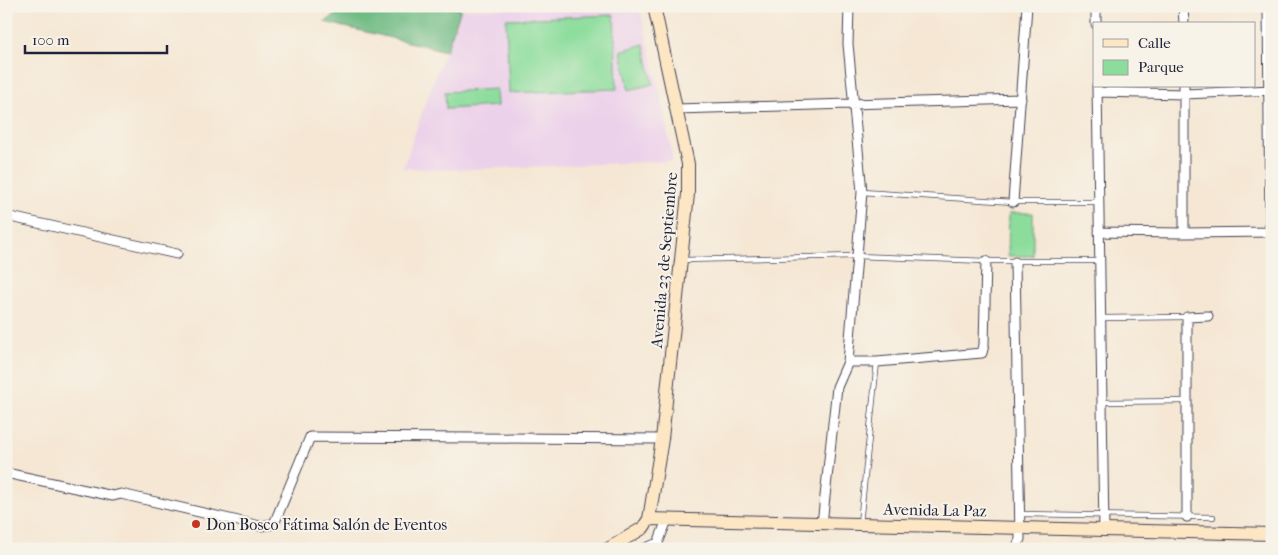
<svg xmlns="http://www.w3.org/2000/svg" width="1278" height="555" viewBox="0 0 1278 555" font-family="'IM FELL French Canon',serif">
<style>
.built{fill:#ecd1ea}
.green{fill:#8cdd9c;stroke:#57806c}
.forest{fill:#71bc84;stroke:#4a6f60}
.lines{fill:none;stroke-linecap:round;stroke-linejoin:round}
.service-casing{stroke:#424052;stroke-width:6}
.minor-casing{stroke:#424052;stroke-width:11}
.secondary-casing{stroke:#424052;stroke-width:14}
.service{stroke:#fff;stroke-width:4.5}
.minor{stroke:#fff;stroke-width:9}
.secondary{stroke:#fce6c4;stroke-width:12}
.poi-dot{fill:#c8321e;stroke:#f7f3e8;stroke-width:2}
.labels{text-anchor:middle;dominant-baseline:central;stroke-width:4;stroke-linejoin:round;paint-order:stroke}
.street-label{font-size:16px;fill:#22223b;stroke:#f7f3e8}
.poi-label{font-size:16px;fill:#22223b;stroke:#f7f3e8;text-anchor:start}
</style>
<rect width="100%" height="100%" fill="#f7f3e8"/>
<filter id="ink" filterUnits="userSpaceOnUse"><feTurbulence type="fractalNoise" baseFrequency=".02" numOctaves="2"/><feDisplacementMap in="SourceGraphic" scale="10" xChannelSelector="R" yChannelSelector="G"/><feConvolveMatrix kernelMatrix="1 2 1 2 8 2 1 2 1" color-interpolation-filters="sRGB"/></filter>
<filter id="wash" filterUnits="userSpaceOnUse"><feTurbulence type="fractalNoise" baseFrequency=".0096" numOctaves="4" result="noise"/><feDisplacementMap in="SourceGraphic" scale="20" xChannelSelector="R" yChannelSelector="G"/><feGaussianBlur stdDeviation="1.12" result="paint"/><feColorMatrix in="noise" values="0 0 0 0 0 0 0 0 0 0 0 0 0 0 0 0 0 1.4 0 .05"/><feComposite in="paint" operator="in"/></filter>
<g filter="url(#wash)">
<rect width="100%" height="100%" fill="#f5e7d4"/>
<path class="built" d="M639,6L661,96L673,161L451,170L403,168L423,110L461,9Z"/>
<path class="green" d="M614,15L617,89L509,93L506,19Z
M644,44L653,84L629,90L621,51Z
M496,89L497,106L446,109L445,92Z
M1009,213H1033V256H1008Z"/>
<path class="forest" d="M389,7L461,9L446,51L324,22L342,12Z"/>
</g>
<g filter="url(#ink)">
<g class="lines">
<defs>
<path id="service" d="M862,192L1013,202H1099
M683,260L857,256L986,261H1100
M1101,318L1187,317
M1102,402L1187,401
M1020,514L1213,517
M860,523L877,362"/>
<path id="minor" d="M1096,6V24
M1183,6L1184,24
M1268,6L1270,232
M1097,86L1104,530
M1097,92L1185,94L1272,90
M676,109L1021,99
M1013,202L1027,6
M6,216L177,254
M1099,232L1184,233L1272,232
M1184,233V86
M1015,262L1020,539L1016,549
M848,362H877L982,353L984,345L986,261
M6,473L113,496L121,494L260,526L274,524L310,437L662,439
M1187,517V317L1208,316
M822,524L837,387L848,362L857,256L862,192L848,44L849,6
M643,549L658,543L667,520"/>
<path id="secondary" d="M649,519L1272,534
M608,549L643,528L649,519L662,439L688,194V164L654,6"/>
</defs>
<use href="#service" class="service-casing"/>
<use href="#minor" class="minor-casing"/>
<use href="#secondary" class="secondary-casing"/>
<use href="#service" class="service"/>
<use href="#minor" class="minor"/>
<use href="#secondary" class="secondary"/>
</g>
</g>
<circle class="poi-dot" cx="196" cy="524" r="5"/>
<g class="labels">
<g class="street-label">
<text transform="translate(664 260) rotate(-85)">Avenida 23 de Septiembre</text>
<text transform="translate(935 510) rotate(1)">Avenida La Paz</text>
</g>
<g class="poi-label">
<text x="206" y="524">Don Bosco Fátima Salón de Eventos</text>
</g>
</g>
<rect width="1278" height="555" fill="none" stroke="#f7f3e8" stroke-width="25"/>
<rect x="1093" y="22" width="162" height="65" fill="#f7f3e8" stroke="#a29fa3"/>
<rect x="1103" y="39" width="25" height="8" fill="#fce6c4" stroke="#a29fa3"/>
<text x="1138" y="48" font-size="15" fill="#22223b">Calle</text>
<rect x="1103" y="60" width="25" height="15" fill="#8cdd9c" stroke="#a29fa3"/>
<text x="1138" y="72" font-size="15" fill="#22223b">Parque</text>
<path d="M25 45v8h142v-8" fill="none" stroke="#22223b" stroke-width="2.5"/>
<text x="32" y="45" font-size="15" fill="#22223b" stroke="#f7f3e8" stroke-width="4" paint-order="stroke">100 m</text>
</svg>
